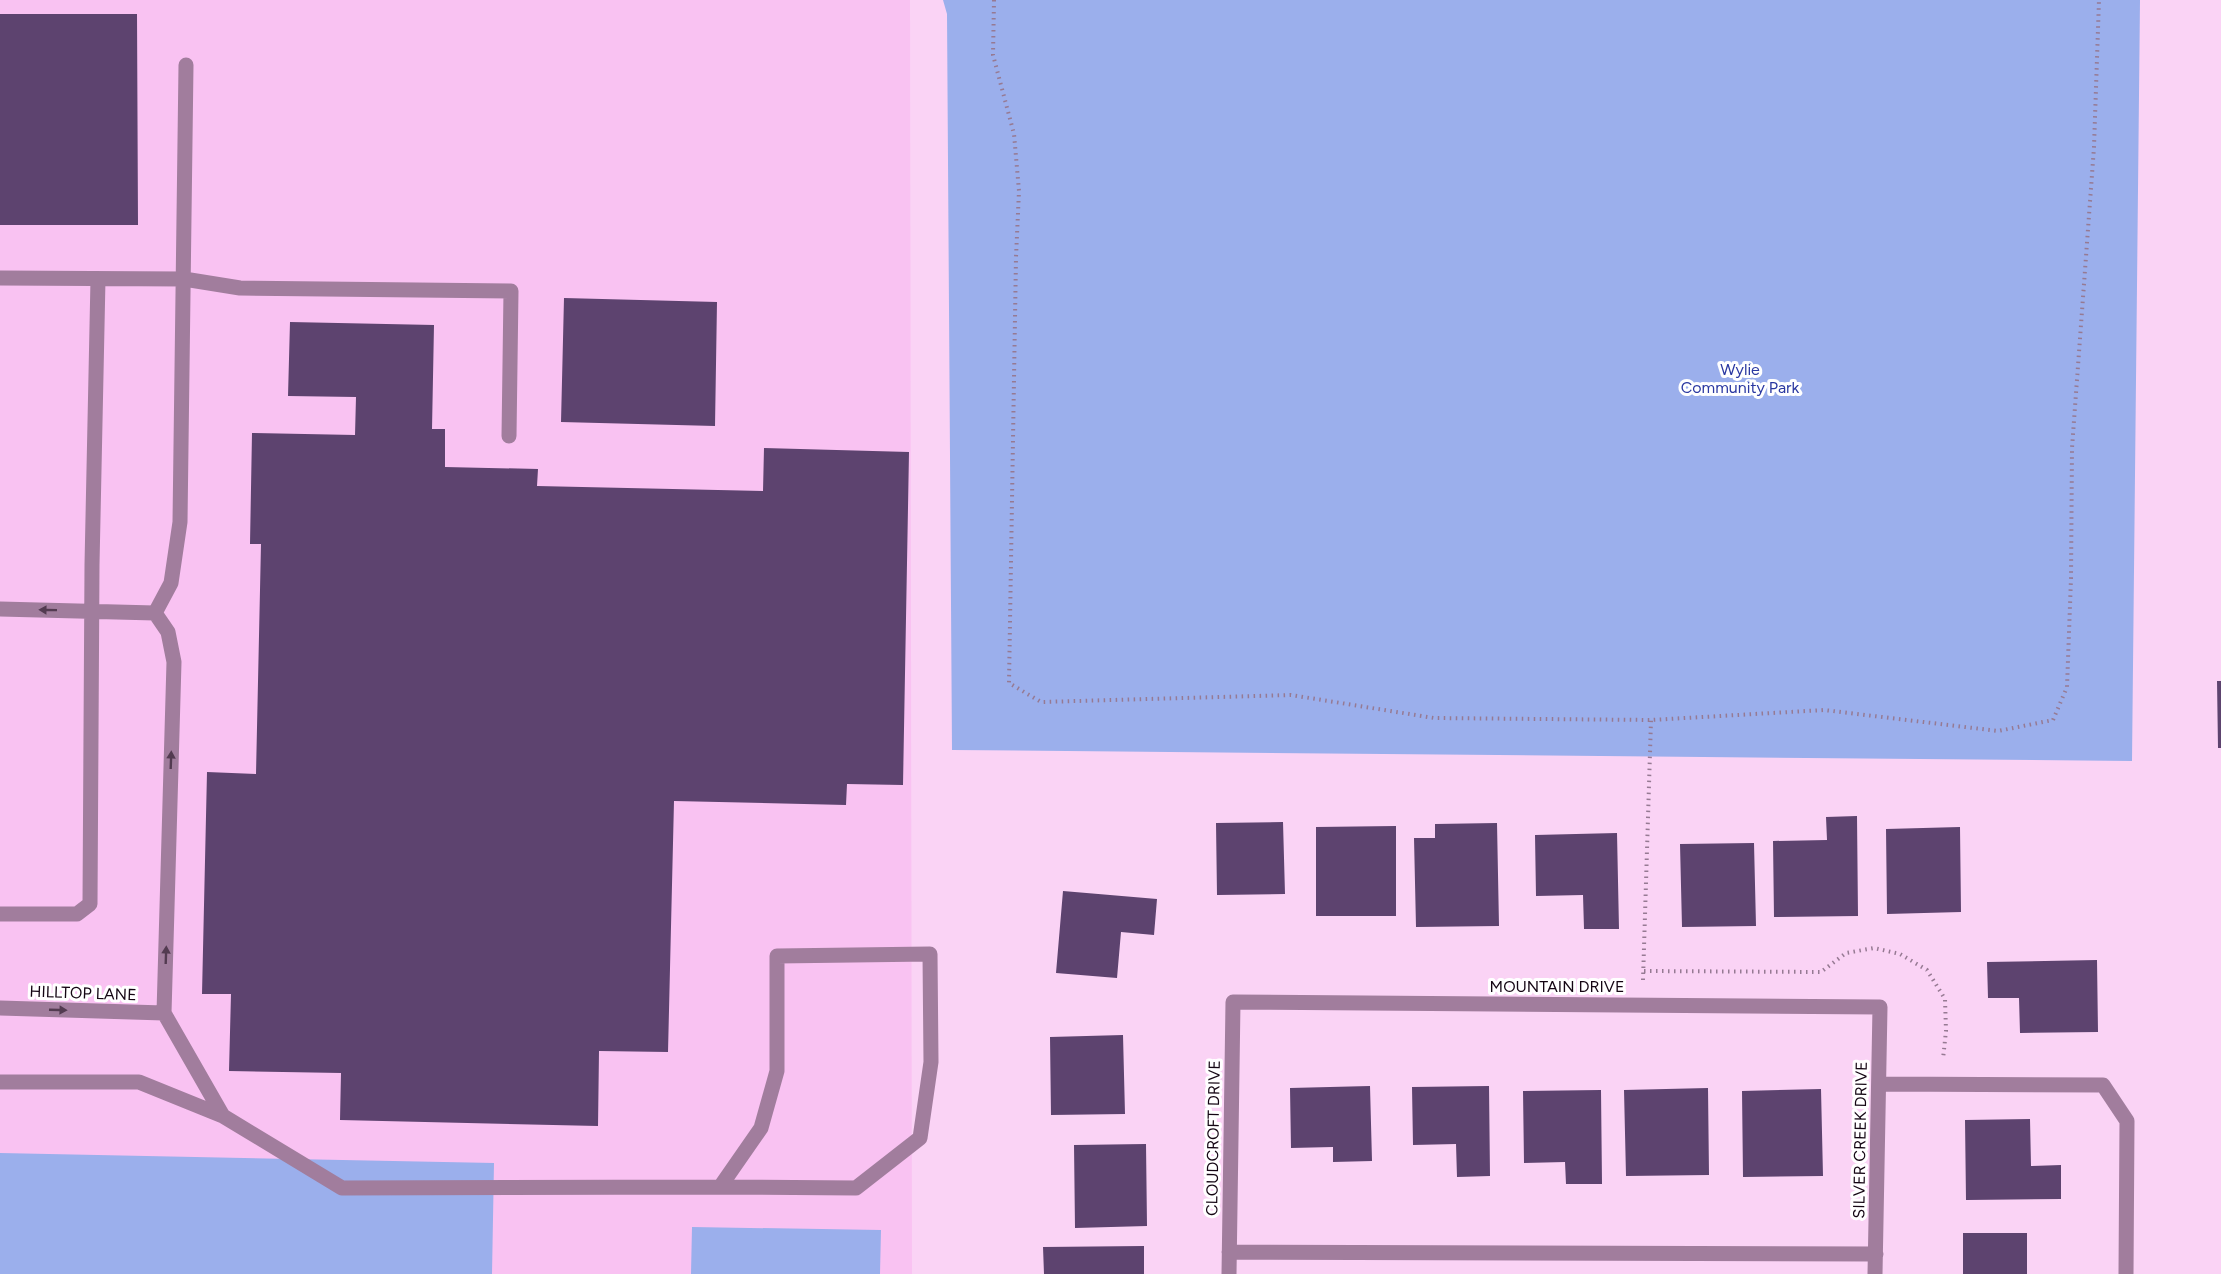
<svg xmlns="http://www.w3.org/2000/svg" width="2221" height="1274" viewBox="0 0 2221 1274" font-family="Figtree,sans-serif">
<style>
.built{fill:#f9c2f2}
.green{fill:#9bafec}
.building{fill:#5d436f}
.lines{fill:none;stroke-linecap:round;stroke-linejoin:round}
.path{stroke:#967a93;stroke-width:4;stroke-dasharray:1.5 4.5;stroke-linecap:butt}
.minor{stroke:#a17d9d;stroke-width:15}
.oneway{fill:#533b51}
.labels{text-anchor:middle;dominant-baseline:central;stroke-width:6;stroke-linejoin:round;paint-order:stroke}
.park-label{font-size:16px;fill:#2a38a1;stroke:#fff}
.street-label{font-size:16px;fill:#140513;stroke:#fff}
</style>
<rect width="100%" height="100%" fill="#fad3f5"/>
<path class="built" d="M0,0H910L912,1274H0Z"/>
<path class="green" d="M943,0H2140L2132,761L952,750L947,14Z
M0,1153L494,1163L492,1274H0Z
M692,1227L881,1230L880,1274H691Z"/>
<path class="building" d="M0,14H137L138,225H0Z
M564,298L717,302L715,426L561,422Z
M290,322L434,325L432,429H445V467L538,469L537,486L763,491L764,448L909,452L903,785L847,784L846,805L674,801L668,1052L599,1051L598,1126L340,1120L341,1073L229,1071L231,994H202L207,772L256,774L261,544H250L252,433L355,435L356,397L288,396Z
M2217,681H2221V748H2218Z
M1857,816L1858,916L1774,917L1773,841L1827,840L1826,817Z
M1283,822L1285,894L1217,895L1216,823Z
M1497,823L1499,926L1416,927L1414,838H1435V824Z
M1396,826V916H1316V827Z
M1960,827L1961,912L1887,914L1886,829Z
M1617,833L1619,929H1584L1583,895L1536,896L1535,835Z
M1754,843L1756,926L1682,927L1680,844Z
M1063,891L1157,899L1154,935L1121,932L1117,978L1056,973Z
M2097,960L2098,1032L2020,1033L2019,998H1988L1987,962Z
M1123,1035L1125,1114L1051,1115L1050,1037Z
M1370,1086L1372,1161L1333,1162V1147L1291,1148L1290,1088Z
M1489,1086L1490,1176L1457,1177L1456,1144L1413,1145L1412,1087Z
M1708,1088L1709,1175L1626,1176L1624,1090Z
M1821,1089L1823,1176L1743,1177L1742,1091Z
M1601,1090L1602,1184H1566L1565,1162L1524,1163L1523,1091Z
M2030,1119L2031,1166L2061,1165V1199L1966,1200L1965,1120Z
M1146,1144L1147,1226L1075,1228L1074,1145Z
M1963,1233H2027V1274H1963Z
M1144,1246V1274H1044L1043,1247Z"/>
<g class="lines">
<path class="path" d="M994,0L993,55L1014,134L1019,191L1016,257L1009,683L1041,702L1291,695L1434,718L1651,720L1824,710L1998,731L2053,720L2067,687L2071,578L2072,448L2094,147L2099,0
M1644,971L1821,972L1846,953L1874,948L1900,954L1927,970L1945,999L1946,1031L1943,1059
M1643,980L1651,720"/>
<path class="minor" d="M0,278L184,279L240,288L511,291L509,436
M0,609L155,613L168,632L174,662L164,1013L223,1116L342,1188L720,1187L761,1128L777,1071V956L930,954L931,1062L920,1138L856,1188L720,1187
M155,613L171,583L180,522L186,65
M0,914H77L90,904L92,565L98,279
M0,1008L164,1013
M0,1082H139L223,1116
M1879,1084L2103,1085L2127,1121L2126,1274
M1229,1252L1876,1254
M1229,1274L1233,1002L1880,1007L1875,1274"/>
</g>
<defs><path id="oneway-solid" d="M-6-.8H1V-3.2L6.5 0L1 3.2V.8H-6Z" transform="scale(1.5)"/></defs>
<g class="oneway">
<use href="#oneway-solid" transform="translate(48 610) rotate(-179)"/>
<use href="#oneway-solid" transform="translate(171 760) rotate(-88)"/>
<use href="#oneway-solid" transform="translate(166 955) rotate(-88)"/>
<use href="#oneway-solid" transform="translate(58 1010) rotate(2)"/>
</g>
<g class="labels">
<g class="park-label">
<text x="1740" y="369">Wylie<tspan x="1740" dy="18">Community Park</tspan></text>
</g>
<g class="street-label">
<text x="1557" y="986">MOUNTAIN DRIVE</text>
<text transform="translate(83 993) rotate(2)">HILLTOP LANE</text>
<text transform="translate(1213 1138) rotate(-89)">CLOUDCROFT DRIVE</text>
<text transform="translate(1860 1140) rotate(-89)">SILVER CREEK DRIVE</text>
</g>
</g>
</svg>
